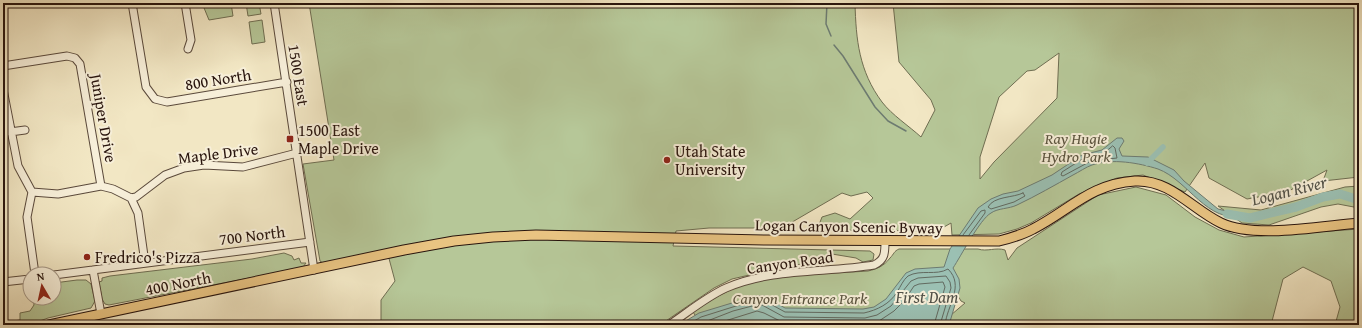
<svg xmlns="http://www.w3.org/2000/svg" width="1362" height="328" viewBox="0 0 1362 328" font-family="'Gentium Book Plus',serif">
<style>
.green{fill:#b6c798;stroke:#6f6e52;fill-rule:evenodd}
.water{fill:#9bc0b3;stroke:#6d7b71}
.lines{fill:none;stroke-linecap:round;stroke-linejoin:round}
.shore{stroke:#626a60;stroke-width:1}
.stream{stroke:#6d7b71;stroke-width:1.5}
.canal{stroke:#9bc0b3;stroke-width:5.5}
.river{stroke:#9bc0b3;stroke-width:9}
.minor-casing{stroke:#5a493b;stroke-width:9}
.major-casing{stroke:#28140d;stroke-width:11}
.minor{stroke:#f7efd9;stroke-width:7}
.major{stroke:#e9c482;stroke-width:9}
.poi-dot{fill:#8f2418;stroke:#f7efd9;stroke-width:1.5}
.labels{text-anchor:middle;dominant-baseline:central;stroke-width:4;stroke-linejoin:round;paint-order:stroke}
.street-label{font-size:16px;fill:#28140d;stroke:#f7efd9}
.poi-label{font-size:16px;fill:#28140d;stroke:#f7efd9;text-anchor:start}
.park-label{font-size:16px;font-style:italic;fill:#5a533e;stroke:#f7efd9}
.water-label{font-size:17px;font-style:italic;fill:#505047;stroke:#f7efd9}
</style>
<rect width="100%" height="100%" fill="#f2e7c4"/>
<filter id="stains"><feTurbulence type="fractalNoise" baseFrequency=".005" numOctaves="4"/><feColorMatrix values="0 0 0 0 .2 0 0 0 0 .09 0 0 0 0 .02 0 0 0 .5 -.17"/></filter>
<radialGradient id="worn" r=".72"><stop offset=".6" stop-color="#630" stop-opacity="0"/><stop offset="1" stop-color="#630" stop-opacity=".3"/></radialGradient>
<path class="green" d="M202,3H231L233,16L209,20Z
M246,3H259L261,14L248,16Z
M309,3H855C856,40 859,71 882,102C892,115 909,126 921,137L935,110L931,100L899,62L893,3H1359V177L1323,181L1327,170L1287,192L1247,199L1209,178L1205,163L1185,192L1143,175L1117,178L1079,194L1031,223L1017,229L999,234L952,235L951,223L937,231L817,230L822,217L835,213L850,219L873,198L867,192L851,196L842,193L782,228H709L676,231L673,246L870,251L874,254L873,260L863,262L856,258L832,254L826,260L784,267L732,279L714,288L660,325H381V300L395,281L387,251L323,263L320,261L303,164L334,160ZM1059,53L1057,98L994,162L980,179V157L999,97L1027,71L1035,70Z
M262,20L265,42L252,44L249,22Z
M1359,186V208L1338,204L1321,207L1269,225L1242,223L1218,206L1261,210L1345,187Z
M1136,187L1166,195L1195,217L1219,230L1244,237L1359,229V325H1335L1340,307L1331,281L1303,267L1283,279L1271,325H949L951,315L965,303L961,301L957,294L876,311L697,318L693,312C705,304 717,296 730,290C767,273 827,274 868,271C877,269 884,266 890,258C894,254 894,251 899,249H978C987,252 996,247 1005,250L1008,260L1017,248L1098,195Z
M284,253L292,256L294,260L299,258L301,263H306L303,267L296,269L109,305L105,304L102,299L99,282L102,281V278L110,276L252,259Z
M77,280H86L91,284L95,301L91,308L48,318L29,325H8L7,322L20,320V313L30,311L34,305L33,298H54V283Z"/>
<path class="water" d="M1117,138H1122L1124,141L1119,149L1122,156L1148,157L1174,170L1184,181L1218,209L1243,215C1208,225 1188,180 1158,169C1139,163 1112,158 1092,165C1086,167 1079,172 1073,175C1055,185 1036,196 1017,205C1009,209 998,208 991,213C980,219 961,256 953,268L959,279L960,288L949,325H679L699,313L755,296H764L785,308L863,309L874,307L886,299L906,273L915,269L944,267L950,249L978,208L991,199L1003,194L1018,191L1052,175L1082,155L1102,150Z"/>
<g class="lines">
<path class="shore" d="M1113,146L1115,148L1117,158L1091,161L1063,176L1061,175L1062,172L1084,158L1104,153Z
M1023,193L1025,196L1014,202L991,209L988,207C994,196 1013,198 1023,193Z
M963,235L981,211L985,210V213L969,235
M687,325L701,317L755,300H763L785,312L864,313C877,310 890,304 897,292C901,286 903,280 908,276C921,269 936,276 948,269C965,286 947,305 945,325
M697,325L733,311L756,305H762L784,317L865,318L877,315L891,306L911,281L918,278L946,276L950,282L951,288L940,325
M712,325L757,311L764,313L784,323L866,324L879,321L894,311L904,301L914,286L919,284L943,282L945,287L934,325"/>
<path class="stream" d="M827,3L826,24L831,36
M834,45L843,56L875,107L888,121L906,131"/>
<path class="canal" d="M1147,163L1163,147"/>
<path class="river" d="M1227,214L1250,218L1296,207L1323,197L1340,194L1359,200"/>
<defs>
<path id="minor" d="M132,3L146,87L155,99L167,102L287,82
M185,3L191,40L188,49
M274,3L314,270
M3,66L67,56L75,58L80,64L101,186
M3,89L18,166L32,192L27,217L35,274
M10,132L25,130
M32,192L58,194L101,186L113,189L131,198L136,197L165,175L184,168L204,165L243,167L297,153
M131,198L138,213L145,263
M93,270L101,314
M54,275L310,242
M3,282L30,279
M669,325C687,313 706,297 726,288C771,268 826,273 874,265C885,260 885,253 885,241"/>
<path id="major" d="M49,325L404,250L454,241L493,237L536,235L766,240L999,241C1011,238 1022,235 1033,229C1070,210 1090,184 1135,181C1170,179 1193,210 1221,223C1255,239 1322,226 1359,223"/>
</defs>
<use href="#minor" class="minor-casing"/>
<use href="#major" class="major-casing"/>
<use href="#minor" class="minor"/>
<use href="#major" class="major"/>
</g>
<g class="poi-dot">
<rect x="286" y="135" width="8" height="8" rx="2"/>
<circle cx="667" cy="160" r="4"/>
<circle cx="87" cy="257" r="4"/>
</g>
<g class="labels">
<g class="street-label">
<text transform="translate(299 75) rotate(81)">1500 East</text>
<text transform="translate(218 79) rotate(-9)">800 North</text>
<text transform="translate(104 118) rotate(80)">Juniper Drive</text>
<text transform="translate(218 153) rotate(-7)">Maple Drive</text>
<text transform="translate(849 226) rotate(1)">Logan Canyon Scenic Byway</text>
<text transform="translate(252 235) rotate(-7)">700 North</text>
<text transform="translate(790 262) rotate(-8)">Canyon Road</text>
<text transform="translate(178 283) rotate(-11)">400 North</text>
</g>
<g class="poi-label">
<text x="298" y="130">1500 East<tspan x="298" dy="18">Maple Drive</tspan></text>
<text x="675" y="151">Utah State<tspan x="675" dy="18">University</tspan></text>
<text x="95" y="257">Fredrico's Pizza</text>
</g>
<g class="park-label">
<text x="1076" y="138">Ray Hugie<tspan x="1076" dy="18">Hydro Park</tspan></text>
<text x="800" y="298">Canyon Entrance Park</text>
</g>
<g class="water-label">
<text transform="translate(1289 190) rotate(-14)">Logan River</text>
<text x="927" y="296">First Dam</text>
</g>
</g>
<rect width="1362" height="328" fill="none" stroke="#f2e7c4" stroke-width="16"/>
<rect x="4" y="4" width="1354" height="320" fill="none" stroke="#28140d" stroke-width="2"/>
<rect x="8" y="8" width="1346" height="312" fill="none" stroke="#28140d"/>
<g transform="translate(42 286) rotate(351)"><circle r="19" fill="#f7efd9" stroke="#a49787"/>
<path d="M0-3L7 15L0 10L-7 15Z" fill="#8f2418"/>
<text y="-6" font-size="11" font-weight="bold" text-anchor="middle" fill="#28140d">N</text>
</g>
<rect width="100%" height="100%" filter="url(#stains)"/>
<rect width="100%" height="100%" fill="url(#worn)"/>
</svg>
